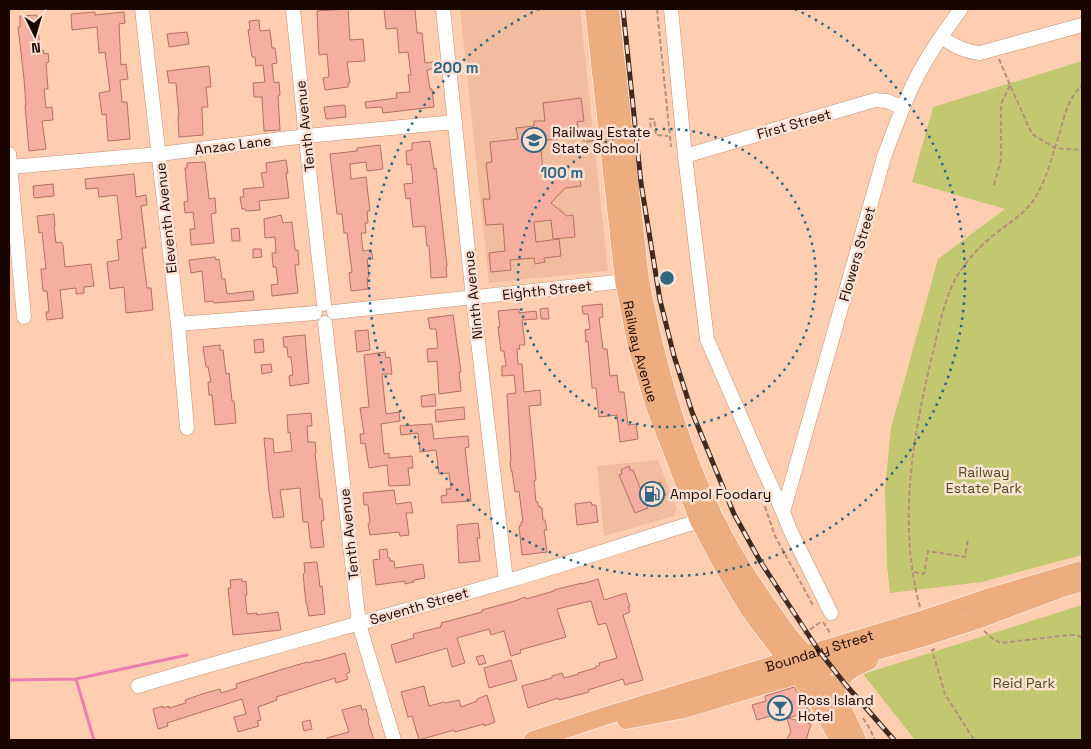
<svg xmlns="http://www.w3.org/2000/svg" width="1091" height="749" viewBox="0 0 1091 749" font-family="'Space Grotesk',sans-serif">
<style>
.built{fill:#f2bd9e}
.green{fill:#c1c86f}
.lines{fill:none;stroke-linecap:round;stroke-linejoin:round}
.stream{stroke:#ea7fb0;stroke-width:3}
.building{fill:#f5afa0;stroke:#b17163}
.minor-casing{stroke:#c58d6a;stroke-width:15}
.major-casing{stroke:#fff;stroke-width:19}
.path{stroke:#b78f7a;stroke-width:2;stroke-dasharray:5 2.5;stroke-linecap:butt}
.minor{stroke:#fff;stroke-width:14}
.major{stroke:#ecae81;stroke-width:18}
.rail-casing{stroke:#432a20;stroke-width:5}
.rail{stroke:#fae1d3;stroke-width:3;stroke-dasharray:9;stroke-linecap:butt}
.path-bridge{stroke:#b78f7a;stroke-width:2;stroke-dasharray:5 2.5;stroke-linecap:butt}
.ring{fill:none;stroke:#306681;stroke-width:2.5;stroke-dasharray:2.5 5}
.labels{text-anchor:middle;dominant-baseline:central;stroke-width:5;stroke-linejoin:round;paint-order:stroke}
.street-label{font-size:14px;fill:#1a0600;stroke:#fae1d3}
.poi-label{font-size:14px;fill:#1a0600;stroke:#fae1d3;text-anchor:start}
.park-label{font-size:14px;fill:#4d5020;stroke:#fae1d3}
.centre{fill:#306681;stroke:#fae1d3;stroke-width:2.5}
.ring-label{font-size:15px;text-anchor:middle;font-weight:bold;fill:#306681;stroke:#fae1d3;stroke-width:5;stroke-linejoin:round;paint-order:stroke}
</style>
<rect width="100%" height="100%" fill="#ffceb1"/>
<path class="built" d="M460,9H580L608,271L489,283Z
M658,460L677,509L674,516L604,536L597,466Z"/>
<path class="green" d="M1082,61V555L982,582L890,593L887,565L885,489L891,428L938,259L1005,209L912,182L933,107Z
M1082,605V740H915L863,674Z"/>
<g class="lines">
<path class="stream" d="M76,679L94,740
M9,680L76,679L187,655"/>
</g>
<path class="building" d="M348,9L350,40L363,39L365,61L347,62L350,83H348V87L325,90L323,78L329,77L327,54L319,55L317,11Z
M384,9H415L417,33H422L425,63L440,61V67L427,70L430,89H432L434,107L383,113L382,107L366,108L365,102L397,98L396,93L410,92L408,75H411L408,52L399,53L397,28L386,29Z
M95,12V15L124,12L125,23L119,24L121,65L126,64L128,79L120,80L122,102H127L130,139L108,141L106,114L102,115L99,93L110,91L105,52L99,53L97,27L72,30L71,14Z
M37,15L40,50H43L44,54L48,53L49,62L46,63L48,89H44L46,108L52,107L53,120L42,121L46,149L29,151L25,105H26L24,79L18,27H20V16Z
M259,20L260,31L270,30L272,48H275L277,63L272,64L274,83L279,82L280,95L278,96L280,130L264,131L262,97H254L253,83L265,82L263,65L256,66L255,57H252L248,30H250L249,21Z
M187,32L189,44L169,47L167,34Z
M209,66L211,87H206L208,107H202L203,135L179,137L178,116H179L176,83H169L167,71Z
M581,98L584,121L577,122L579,136L540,141L543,169L569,167L570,173H579L581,186L565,188L551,203L567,216L573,215L575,237L553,239L551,220L534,222L536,242L559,239L561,256L544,258L545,262L535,264L534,258L510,260L511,270L491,272L489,253L505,251L503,224L486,225L483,199H490L486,163L492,162L490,142L518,139L516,128L534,126V121H545L543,103Z
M345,105L346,117L326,119L324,107Z
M430,141L434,169L436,168L447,266H446L447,277L431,278L429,246H427L425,226L413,227L410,198L406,199L404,184L413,183L411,164L407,165L406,151L412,150V143Z
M380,145L383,169L367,171L366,162L350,164L351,179L366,177L370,211H367L368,223H365L366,233H361L363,251L371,250L373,259H367L369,277L367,278L368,289L351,291L349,273L352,272L347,233H344L342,214H337L330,154L357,151V148Z
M286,160L288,173H286L289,198L259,201L260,210L246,211L245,209H242L240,197H244L243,189L264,187L261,173L267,172L266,163Z
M205,162L209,199L215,198L216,213L211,214L214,243L191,245L190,229H195L193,212L185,213L184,202L188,201L185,168H187V163Z
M134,174L136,197L146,195L147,205L141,206L146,248H142L147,288H151L153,310L126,313L124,287L110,289L107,262L119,260L117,240L122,239L121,232L117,195L99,197L98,188L86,189L85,179Z
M53,184L54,196L34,198L33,186Z
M54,214L55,226H54L56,243L61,242L63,245L65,267L91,264L94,286L84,287V293L76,294V288L60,290L63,318L47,320L46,312H49L47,291H43L41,269H46L42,232L39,233L37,216Z
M281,215L283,223L292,222L295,250H298L299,265H295L298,293L272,296L271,285L278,284L276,267H273L272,253H276L275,237L265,238L264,219Z
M239,228L240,241H232L231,229Z
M253,249H261L262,257L253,258Z
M215,257L216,260L219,259L222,279H225L227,294L253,291L254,300L214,303L213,301L205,302L202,271L191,273L189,260Z
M602,304L603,317L599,318L603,349H607L610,376L617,375L619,392H624L628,425L636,424L638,439L620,442L617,415L599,417L596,388H592L588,341L586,342L585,330L590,329L588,314H583L582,306Z
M548,308L549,319H541L540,309Z
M519,309V313L536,311L537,319L522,320L525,345H519L520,349H517L518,364H522L524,392L540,390L541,405L529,406L536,480L534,481L536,502H538V506H540V508H542L543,520H545L547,530H544L547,552L522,555L519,526H521V522H523L519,491L515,492L512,471H511L510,461H511L507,394L516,393L514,375L502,376V366H506L504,351H501L498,327H500L498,311Z
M453,315L461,372H459L461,391L439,394L437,361L428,362L427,349L438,348L436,329H430L428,318Z
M368,330L370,350L357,352L355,331Z
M305,335L309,383L290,386L289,376L293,375L291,357H288L287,347H284L283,337Z
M263,339L264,352L255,353L254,340Z
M220,345V350H223L226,374L229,373L232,401H234L236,423L215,425L212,395H209L208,382H211L208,367H206L203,347Z
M385,352L386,358L390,357L392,374H382L386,414L399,412L400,421L381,424L384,454L389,453V458L412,456L413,468H408L410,485L389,486L387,465L369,468L365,443L361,444L360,434H364L360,408L369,407L364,355Z
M271,364L272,372L262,374L261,365Z
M435,394L436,406L422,407L421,396Z
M464,407L465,419L436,422L435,410Z
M311,413L312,426H307L308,442H315L316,453H315L320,499H322L324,520L321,521L324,547L311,548L308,522H303L300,488L280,490L284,517L273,518L269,491L264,438L273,439L274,453L292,451L290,432L288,433L287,415Z
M432,424L434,439L468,436L469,447L465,448L471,501L442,503L441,496L447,495L446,489H451L449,473L439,474L436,450L420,452L418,433L401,435L400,426Z
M629,466L630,470H633L641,490L660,482L666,495L646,503L648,508L635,513L619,475L622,474L621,470Z
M394,490L396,504L411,502L413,513H406L409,535L400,536L399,532L370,535L368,524L370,523L368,505H364L363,493Z
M591,502L592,505H596L598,522L577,525L575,504Z
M478,523L480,538H477L480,561L459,563L457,525Z
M387,549L388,558H390V561H394L395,568L423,564L425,578L414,580V582L405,584V581L376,585L373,560L380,559L379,550Z
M317,562L320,587L322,586L325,614L309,616L307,604H306L303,574L305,573L304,563Z
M242,579V582L246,581L247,595H245L247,614L257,613V615L278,612L281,630L233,635L228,588H231L230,580Z
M598,579L604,600L626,593L630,607H628L630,612L623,615L643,680L625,685L623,679L588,690L589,692L559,700L558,698L528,708L522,686L552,678V676L562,673L564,678L579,674L578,673L596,668L595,667L600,665L599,663L617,658L606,623L598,625L591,601L557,609L566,637L520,650L521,653L511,656L504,631L491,635L489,629L457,638L465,663L452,667L447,648L396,663L391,645L414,638L413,634L441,627L440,626L442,625L441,623L482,612V610L515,601L525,597L526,599L554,591V590L582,583V584Z
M345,653L350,672L346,674L348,679L336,683L335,678L276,697L277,700L258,707L261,720L257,721L259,726L238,732L234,717L246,714L242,699L167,723L168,726L158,729L153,709L163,706V708L169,706V708L186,703L185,700L202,694L220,689L221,693L237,688L236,684L277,671L307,662L308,663L318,660V661Z
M483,655L486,663L479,665L476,657Z
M511,660L517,680L489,688L484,668Z
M424,686L429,706L444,702L445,703L459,700L461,707L477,701V699L487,695L495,722L484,726V724L455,732L454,730L419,740L412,716L408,717L401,692Z
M794,687L804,701L802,702L810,711L788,718L811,724L806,740H786L791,732L787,718L778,721V719L775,720L773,715L757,720L752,705L766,701L765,696Z
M361,705L362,710L366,709L369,721L368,722L374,740H327V738L349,732L342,710Z
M310,720L312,729L304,731L302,722Z"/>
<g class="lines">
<defs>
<path id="minor" d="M142,9L178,324L187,428
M293,9L312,198L324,304
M443,9L473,298L506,581
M671,9L685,156L707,339L762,466L783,512L790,530L831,613
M941,37C953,45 965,52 980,53L1082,25
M9,154L24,317
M685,156L875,100L887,101L903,108
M10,167L159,154L306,136L455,122
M334,312L634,280
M325,323L359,624L394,740
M178,324L315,313
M783,512L884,157C895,128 905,98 920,71C932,49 946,29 961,9
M138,686C259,650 382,618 504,582C570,563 634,541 699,521"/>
<g id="major">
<path id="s1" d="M594,9L624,281L637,347L655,407L699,521L723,566L748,608L818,702L839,740"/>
<path d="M610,9L640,279C658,373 685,471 734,554C749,580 767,605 785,630C791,639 799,647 806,656C826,682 845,710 857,740"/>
<path d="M841,705L836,689C841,673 855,667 869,661"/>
<path d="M626,720L680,710L798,675L834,663L925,637L977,620L1065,587L1082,582"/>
<path id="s2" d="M533,740L605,716L924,619L987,598L1082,570"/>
</g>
</defs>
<use href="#minor" class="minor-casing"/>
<use href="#major" class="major-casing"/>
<path class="path" d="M657,9L671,147
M999,59L1010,85L1032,134L1055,148L1082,150
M651,135L650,119H654L656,135L668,136
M591,141L584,142L583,135L593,134
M994,185L1001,160V104L1010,85
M760,492L775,536L814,607
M914,572L924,574L928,551L965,557L968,538
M920,607C897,523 913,435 933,352C940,325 944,297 959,273C967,261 977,249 989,239C1006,224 1027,214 1038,193C1048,174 1053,153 1060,132C1065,114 1068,99 1082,85
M823,622L830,633
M984,631L993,639L1001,643L1069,635H1077L1082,638
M804,634L822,621
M935,649L932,650L945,694L974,740
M863,718L870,729L875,740"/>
<use href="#minor" class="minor"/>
<use href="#major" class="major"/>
<defs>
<path id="rail" d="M623,9L641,183L660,300L674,356L692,412L734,514L760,561L819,651L845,684L894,740"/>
</defs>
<use href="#rail" class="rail-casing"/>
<use href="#rail" class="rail"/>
<path class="path-bridge" d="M591,141L651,135"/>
</g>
<g class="ring">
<circle cx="667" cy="278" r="149"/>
<path d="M795 9A298 298 0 1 1 539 9"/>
</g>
<defs>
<symbol id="school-ring" viewBox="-11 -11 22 22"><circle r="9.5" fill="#fae1d3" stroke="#306681" stroke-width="1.5"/><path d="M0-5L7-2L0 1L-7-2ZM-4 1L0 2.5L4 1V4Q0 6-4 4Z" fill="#306681"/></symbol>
<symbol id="fuel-ring" viewBox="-11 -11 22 22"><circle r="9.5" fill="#fae1d3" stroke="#306681" stroke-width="1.5"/><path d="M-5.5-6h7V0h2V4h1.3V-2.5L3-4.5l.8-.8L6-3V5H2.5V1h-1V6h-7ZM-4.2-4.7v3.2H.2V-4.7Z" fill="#306681"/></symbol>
<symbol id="bar-ring" viewBox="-11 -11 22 22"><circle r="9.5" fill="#fae1d3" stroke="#306681" stroke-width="1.5"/><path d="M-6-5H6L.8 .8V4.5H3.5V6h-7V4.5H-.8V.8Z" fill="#306681"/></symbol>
</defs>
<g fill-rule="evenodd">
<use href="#school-ring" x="520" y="126" width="28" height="28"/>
<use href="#fuel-ring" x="638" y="480" width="28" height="28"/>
<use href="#bar-ring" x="766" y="694" width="28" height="28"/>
</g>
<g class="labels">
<g class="street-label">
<text transform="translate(794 124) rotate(-16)">First Street</text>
<text transform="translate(305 126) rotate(-96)">Tenth Avenue</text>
<text transform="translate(233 145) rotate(-7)">Anzac Lane</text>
<text transform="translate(166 218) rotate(-96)">Eleventh Avenue</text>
<text transform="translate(857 254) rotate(-74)">Flowers Street</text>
<text transform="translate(547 290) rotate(-6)">Eighth Street</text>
<text transform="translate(473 295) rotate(-96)">Ninth Avenue</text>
<text stroke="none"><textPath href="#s1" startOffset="346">Railway Avenue</textPath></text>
<text transform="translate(349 534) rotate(-96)">Tenth Avenue</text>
<text transform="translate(419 606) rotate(-16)">Seventh Street</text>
<text stroke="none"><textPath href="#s2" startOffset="300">Boundary Street</textPath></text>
</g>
<g class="poi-label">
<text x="552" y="132">Railway Estate<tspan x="552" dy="16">State School</tspan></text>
<text x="670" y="494">Ampol Foodary</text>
<text x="798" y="700">Ross Island<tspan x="798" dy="16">Hotel</tspan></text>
</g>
<g class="park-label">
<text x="984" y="472">Railway<tspan x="984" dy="16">Estate Park</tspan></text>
<text x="1024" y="683">Reid Park</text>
</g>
</g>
<circle cx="667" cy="278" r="8" class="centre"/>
<g class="ring-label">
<text x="456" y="73">200 m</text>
<text x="562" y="178">100 m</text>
</g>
<rect width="1091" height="749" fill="none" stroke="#1a0600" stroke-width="20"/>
<g transform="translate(35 35) rotate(175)" stroke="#fae1d3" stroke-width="4" paint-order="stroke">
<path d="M0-4L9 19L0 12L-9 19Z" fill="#1a0600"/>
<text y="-8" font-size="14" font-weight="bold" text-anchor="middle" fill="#1a0600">N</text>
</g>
</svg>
